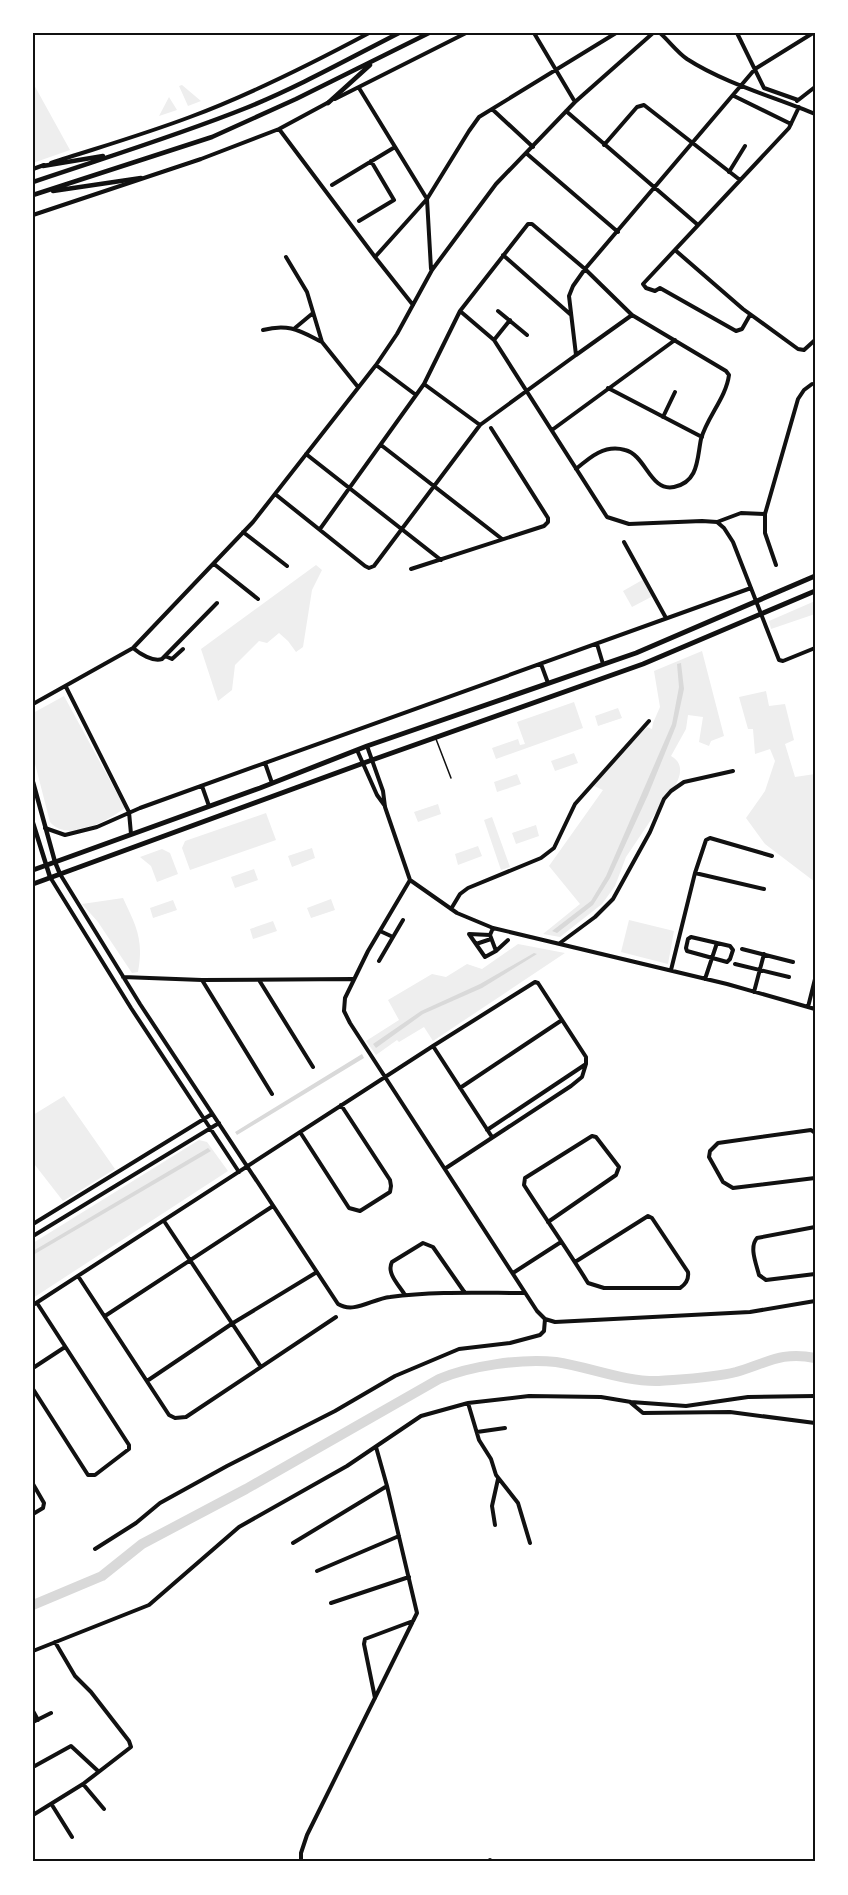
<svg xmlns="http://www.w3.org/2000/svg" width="848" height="1895" viewBox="0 0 848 1895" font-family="'Open Sans',sans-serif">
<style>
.green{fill:#eee}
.water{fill:#d9d9d9}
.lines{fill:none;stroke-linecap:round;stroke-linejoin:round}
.river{stroke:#d9d9d9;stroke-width:10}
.service{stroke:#111;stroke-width:1.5}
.minor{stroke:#111;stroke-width:4}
.tertiary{stroke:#111;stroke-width:4.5}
.primary{stroke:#111;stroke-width:5}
.neatline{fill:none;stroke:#111;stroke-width:2}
</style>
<rect width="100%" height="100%" fill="#fff"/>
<path class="green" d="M33,83L70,150L33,163Z
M182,85L201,101L188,106L179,86Z
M169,97L177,110L159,116Z
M316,565L322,570L312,590L303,647L296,652L288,641L279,633L267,643L259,641L235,665L232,690L218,701L201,649Z
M644,579L653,596L632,607L623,591Z
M815,601V614L771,629L769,621Z
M702,651L724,736L711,741L709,746L699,742L703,717L688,715L686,729L671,756C688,765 678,785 667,796L626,857L615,886L602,904L560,937L543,934L580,904L549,866L603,790L594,786L621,753L647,727L652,729L653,723L660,707L654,671Z
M766,691L769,706L785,704L794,740L785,744L795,777L815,774V818L813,819L815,825V882L765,844L746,818L765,791L775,761L770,749L755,754L753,729H748L739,697Z
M64,696L125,808C107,821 68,843 50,822L33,756V713Z
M574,702L583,728L496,759L492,748L518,739L520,745L525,744L517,722Z
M618,708L622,718L598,726L595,716Z
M574,753L578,763L555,771L551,761Z
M517,774L521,784L497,792L494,782Z
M438,804L441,814L418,822L414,812Z
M266,813L276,840L190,870L182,848L185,841Z
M492,817L510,867L501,870L484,820Z
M536,825L539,836L516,844L512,833Z
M478,846L482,856L458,865L455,854Z
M312,848L315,858L292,867L288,856Z
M162,849L170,853L178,874L157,882L151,866L140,857Z
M254,869L258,880L235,888L231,877Z
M123,898C136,926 144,939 138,972L132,973L98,922L82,904Z
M331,899L335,910L311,918L307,908Z
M173,900L177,910L153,918L150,908Z
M629,920L674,931L668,964L621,952Z
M273,921L277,931L253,939L250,929Z
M518,944L565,953L433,1041L424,1027L399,1042L397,1040L376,1055L366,1041L399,1020L388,1000L432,974L446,977L467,964L482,969Z
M64,1096L115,1169L63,1201L35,1165L33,1166V1115Z
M199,1140L207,1142L228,1171L33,1298V1243Z"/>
<path class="water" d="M681,663L684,689L676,726L648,795L610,878L593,905L557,933L552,931L591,901L606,876L672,724L679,687L677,664Z
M534,953L537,954L482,988L423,1014L376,1048L373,1044L421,1011L480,984Z
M362,1054L364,1058L237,1135L235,1132Z
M208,1148L211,1151L33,1255V1251Z"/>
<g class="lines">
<path class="river" d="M33,1605L102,1576L142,1544L246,1489L439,1379C470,1366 522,1358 556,1362C590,1367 624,1382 659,1381C684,1379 712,1378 736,1372C767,1363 782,1351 815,1358"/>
<path class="service" d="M436,739L451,778"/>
<path class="minor" d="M534,33L575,102
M660,33C669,41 677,52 687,59C724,83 774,97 815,114
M737,33L764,88L798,100
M359,88L427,199L431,269
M734,96L791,124
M335,99L466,33
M797,101L815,87
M492,109L533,147
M566,111L698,225
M279,129L375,257L413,305
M604,145L637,107L644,105L740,180
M526,153L618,232
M51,163C97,148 145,134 190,117C252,94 311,64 369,33
M33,169L44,165
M729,172L745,146
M332,185L395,147
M33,215L201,159L279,129L329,102
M359,221L394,200L371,161
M675,250L743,309L798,349L804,350L815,340
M503,255L570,314
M286,257L307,292L322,342L358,387
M375,257L427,199L469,131L479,117L616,33
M460,311L494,340L607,517L629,524L702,521L717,522L724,528L733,542L779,660L783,661L815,648
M498,311L527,335
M750,315L742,329L736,331L660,288L655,291L646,288L643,284L789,128L799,107
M295,328L313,313
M263,330C289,323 300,331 322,342
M494,340L510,320
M576,355L632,315
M376,365L416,395
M424,384L480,425
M608,388L702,437
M663,417L675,392
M552,430L675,340
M381,445L502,539
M306,454L441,560
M275,494L365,566L369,568L374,566L480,425L576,355L569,296L573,286L585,269L755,69L813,33
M765,514V533L776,565
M717,522L741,513L765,514L798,399L804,390L812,384
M320,529L424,384L460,311L528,224H532L585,269L632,315L726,371L729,375C726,398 707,417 701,439C697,458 699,482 674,487C650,492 646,455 625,450C605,444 590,457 576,469
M243,532L287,566
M624,542L666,618
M214,564L258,599
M411,569L544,526L548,522V518L491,428
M597,644L603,664
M133,648C140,654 153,662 162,659L217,603
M165,656L172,659L183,649
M541,664L548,683
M66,687L129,812L131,834
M33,704L133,648L253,522L376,365L397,334L432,270L496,184L575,102L653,33
M367,746L383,791L385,807L410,880L457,913L493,928L727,984L815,1009
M357,750L377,795L385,806
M265,763L272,783
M202,786L209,806
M45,828L65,835L97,827L140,808L751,588
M695,873L764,889
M60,874L140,1004L338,1304C354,1314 372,1299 390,1297C434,1291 480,1293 525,1293
M50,877L131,1008L239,1172
M410,880L368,951L345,998L344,1011L350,1023L537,1311L545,1319L555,1322L750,1312L815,1301
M451,909L460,894L468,888L541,858L554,848L575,804L649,721
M380,931L393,937L403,920
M490,935L469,934L485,957L496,951L490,935L493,928
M691,937L730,946L733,950L730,959L727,962L687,951L686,948L688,939Z
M560,943L595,917L613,899L650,832L664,799L671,791L684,782L733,771
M476,944L491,939
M742,949L793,962
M496,951L508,940
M379,961L393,937
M735,964L789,977
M671,970L695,873L706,840L710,838L772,856
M123,977L202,980L353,979
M705,979L717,943
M202,980L272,1094
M259,980L313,1067
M754,992L764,954
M808,1007L815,979
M433,1046L492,1137
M460,1088L562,1020
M300,1132L349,1208L360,1211L390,1192L391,1186L390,1180L341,1105
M815,1133L811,1130L718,1143L710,1151L709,1157L723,1182L733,1188L815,1178
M446,1168L571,1086L582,1077L586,1064
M164,1221L261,1367
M548,1222L616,1175L619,1167L596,1137L592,1136L525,1178L524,1185C545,1218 568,1250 588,1283L604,1288H680C686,1284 689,1279 688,1272L652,1218L648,1216L575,1262
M33,1224L212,1114
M815,1227L757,1238C749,1247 756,1263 759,1275L766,1280L815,1274
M33,1236L219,1123
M513,1273L561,1242
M78,1276L169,1415L175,1418L186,1417L336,1317
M405,1295C399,1285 386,1273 392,1262L423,1243L433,1247L465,1293
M33,1305L433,1046L535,982L538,983L586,1057V1064L487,1130
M105,1316L273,1206
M33,1368L65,1347
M147,1381L233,1323L317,1272
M33,1389L88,1475H95L129,1449V1445L37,1303
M468,1403L479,1440L491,1459L496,1475L518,1503L530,1543
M631,1403L643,1413L730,1412L815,1423
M477,1432L505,1428
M33,1484L44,1503L43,1508L33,1514
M495,1525L492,1506L498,1479
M293,1543L387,1486
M95,1549L136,1523L160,1503L227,1466L335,1411L395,1376L459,1349L510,1343L540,1335L544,1331L545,1319
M317,1571L399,1536
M331,1603L409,1577
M33,1651L149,1605L239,1527L347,1466L421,1416L468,1403L529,1396L601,1397L631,1402L686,1406L748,1397L815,1396
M375,1698L364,1644L365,1639L413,1621
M33,1711L38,1720
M33,1722L51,1713
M33,1767L71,1746L98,1771
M83,1784L104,1809
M52,1805L72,1837
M33,1815L83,1784L131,1747L129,1741L91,1692L75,1676L55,1642
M33,1860L34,1862
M301,1862V1853L307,1835L417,1613L387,1486L376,1447
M488,1862L490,1860"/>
<path class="tertiary" d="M328,103L370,65
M43,166L103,156
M33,182C104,158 176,136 246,108C298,87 348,59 399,33
M53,191L141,178
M33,195L212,137L296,99L429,33
M33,782L55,862L60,874
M33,823L50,877"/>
<path class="primary" d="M33,870L260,788L367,746L636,653L815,576
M33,884L372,760L643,664L815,591"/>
</g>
<rect width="848" height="1895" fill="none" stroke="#ffffff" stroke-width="69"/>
<rect x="34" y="34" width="780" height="1826" class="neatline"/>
</svg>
